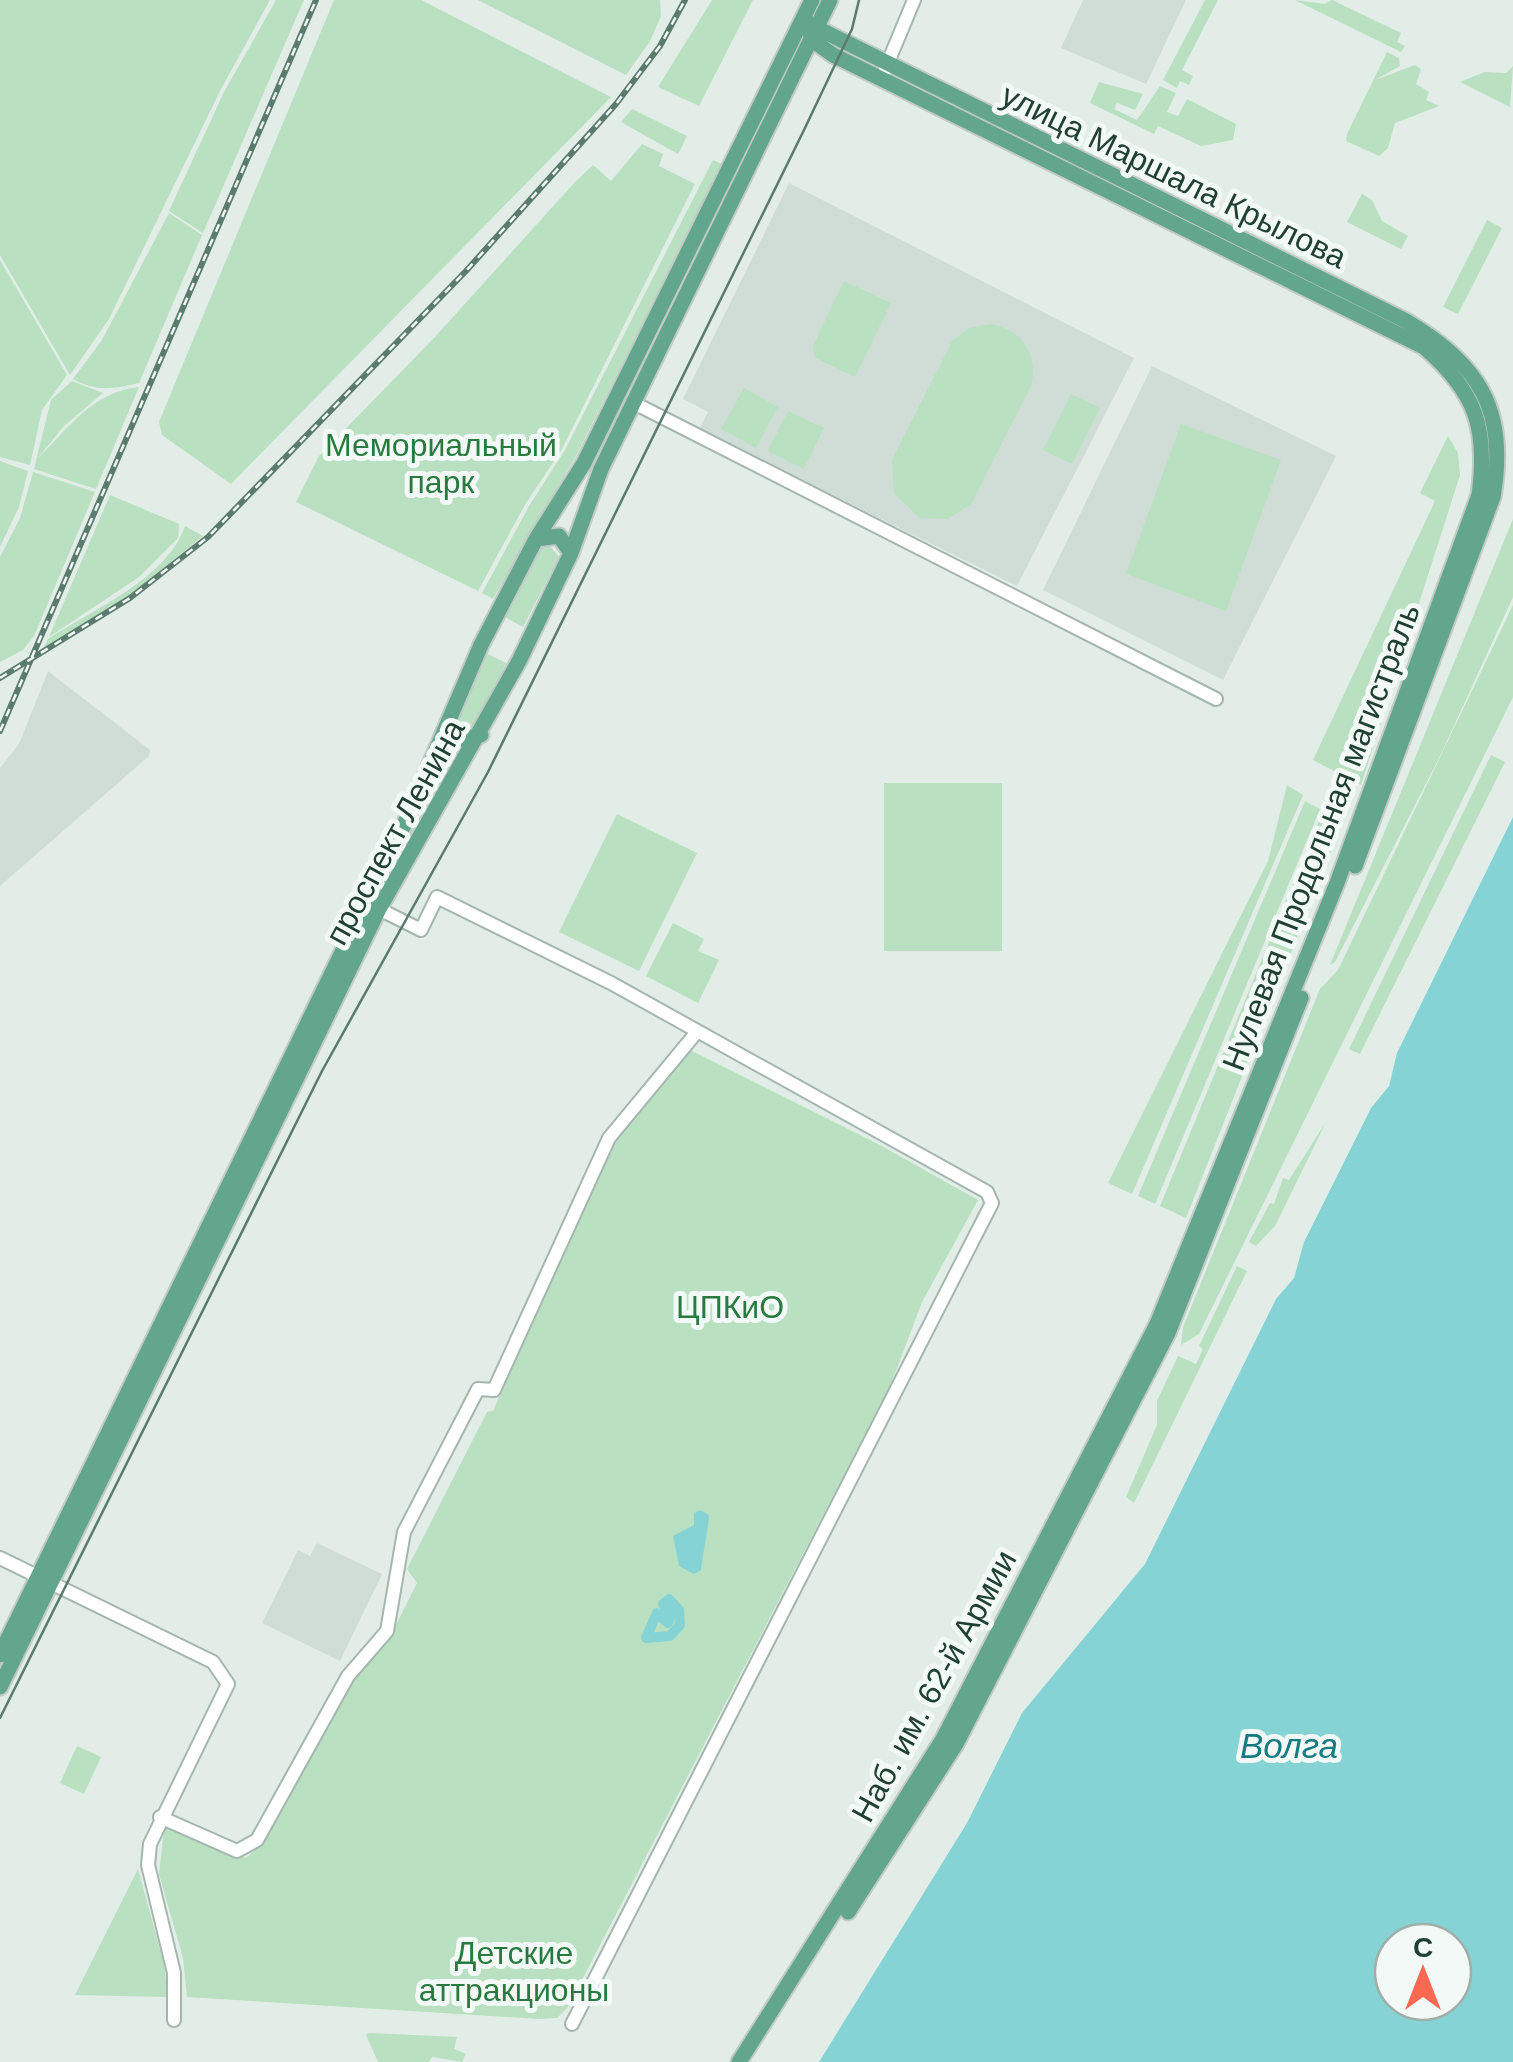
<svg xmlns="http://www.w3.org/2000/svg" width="1513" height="2062" viewBox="0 0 1513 2062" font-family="Helvetica,sans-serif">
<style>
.built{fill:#d0ddd6}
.green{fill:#b9e0c0}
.water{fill:#86d3d6;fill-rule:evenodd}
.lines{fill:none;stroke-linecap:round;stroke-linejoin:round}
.canal{stroke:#86d3d6;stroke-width:10}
.minor-casing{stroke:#a4b6ae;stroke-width:16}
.major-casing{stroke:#c1cac6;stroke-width:19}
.minor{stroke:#fff;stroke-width:12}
.major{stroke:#63a68e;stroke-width:15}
.tram{stroke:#5b7b6f;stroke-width:2.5}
.rail-casing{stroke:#5b7b6f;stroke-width:6}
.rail{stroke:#f3f9f6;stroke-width:2.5;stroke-dasharray:8;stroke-linecap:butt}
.labels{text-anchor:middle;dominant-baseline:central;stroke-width:10;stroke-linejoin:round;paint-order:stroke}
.street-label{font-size:32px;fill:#214034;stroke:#f3f9f6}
.park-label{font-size:32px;fill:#287a3e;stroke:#f3f9f6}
.water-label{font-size:35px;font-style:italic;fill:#167a81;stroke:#f3f9f6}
</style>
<rect width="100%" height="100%" fill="#e2ede7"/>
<path class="built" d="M1083,0H1186L1146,84L1061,48Z
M789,183L1134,358L1017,586L699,429L708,412L683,399Z
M1152,366L1336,456L1223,680L1043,590Z
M48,671L150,750L149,756L0,886V768L19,744Z
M317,1543L382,1574L340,1661L262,1623L298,1550L310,1556Z"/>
<path class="green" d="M0,0H270L221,89L109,319L70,375L0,255Z
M276,0H304L203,233L169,211L224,92Z
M334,0H421L611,97L231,484L162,435L159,422Z
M478,0H660L661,16L650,41L626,75Z
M712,0H753L699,106L658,87Z
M1205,0H1218L1182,70L1193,76L1189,85L1180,81L1177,88L1163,80Z
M1295,0L1325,4L1332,0L1401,33L1397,42L1405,46L1401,52Z
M1387,52L1399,58L1400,66L1375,80L1415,65L1421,69L1416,84L1429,92L1426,100L1439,106L1395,123L1388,148L1379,156L1346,141L1347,134Z
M1513,66L1510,107L1460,82L1485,72L1506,73Z
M1099,82L1143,94L1135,110L1117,103L1114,109L1137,120L1160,86L1176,93L1167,112L1178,116L1187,99L1236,124L1233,140L1201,146L1158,126L1154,134L1090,103Z
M632,109L687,136L678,154L621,122Z
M642,144L663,154L659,166L695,184L562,449L526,503L478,591L296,502L319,456L434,338L575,182L593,165L611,181Z
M713,160L722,164L576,456L493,599L482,593L529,506L565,450Z
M1362,194L1372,200L1382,221L1408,236L1401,249L1347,222Z
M169,213L202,235L139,383C114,389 96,392 73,379L102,340Z
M1487,220L1502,228L1458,314L1443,307Z
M0,260L67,375L42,410L30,465L0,457Z
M844,281L891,303L855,377L815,358L813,346Z
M990,324C1022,329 1039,354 1031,386L971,504L948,519L920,518L894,494L892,460L952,341L969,328Z
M72,381L103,393L64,426L37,459C69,428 92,392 139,387L96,489L34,469L51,400Z
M744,388L778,407L756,448L721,429Z
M1071,394L1100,408L1072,464L1043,450Z
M788,411L824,428L804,469L768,451Z
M1181,424L1281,460L1226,611L1126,574Z
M1448,436L1458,453L1460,475L1361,785L1313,760L1435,501L1420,493Z
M0,461L28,471L19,507L0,547Z
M33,472L95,492L34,636L23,650L0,662V557L20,518Z
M110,495L179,524L178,538L139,577L49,637Z
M1513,519V597L1442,752L1335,962L1330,965Z
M185,526L203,536L130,595L43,649L48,639C92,610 167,579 185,526Z
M549,545L559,557L523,627L505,617L538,549Z
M1513,605V697L1199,1334L1181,1345L1183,1327L1320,989L1338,970Z
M486,653L506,663L473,733L459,732L455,721Z
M1491,755L1505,762L1360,1054L1349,1049Z
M884,783H1002V951H884Z
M1287,785L1303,795L1132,1194L1108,1183L1268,861Z
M1305,801L1320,809L1155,1204L1138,1196Z
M1324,809L1345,816L1186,1218L1160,1206Z
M617,814L697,853L639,971L559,932Z
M673,923L704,939L698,951L719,960L698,1003L646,976Z
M686,1048L880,1145L978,1200L922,1302L891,1384L568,2007L557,2018L539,2019L187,1997L183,1958L159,1874L164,1830L176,1827L246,1858L261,1845L359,1670L394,1629L417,1583L407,1569L487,1412L493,1411L608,1144Z
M1326,1122L1275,1226L1256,1246L1249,1242L1270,1203L1274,1204L1283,1178L1289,1180Z
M1237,1266L1247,1271L1134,1503L1126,1497L1157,1425V1401L1178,1356L1196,1364L1203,1349L1199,1346Z
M77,1746L101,1757L84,1794L60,1783Z
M138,1869L164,1964L168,1997L75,1995Z
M369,2033L457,2037L454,2049L466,2054L462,2062L432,2057L429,2062H378L366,2035Z"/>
<path class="water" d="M1513,817V2062H819L967,1823L1022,1713L1145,1564L1276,1299L1294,1278L1304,1242L1371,1108L1389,1086L1397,1053ZM1393,1942H1453V2002H1393Z
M700,1510L709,1515C708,1533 703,1551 701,1570L694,1574L679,1566L673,1536L694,1525V1513Z"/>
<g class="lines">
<path class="canal" d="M669,1599L679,1610L680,1625L670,1636L646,1638L657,1613L668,1623L670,1615L663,1604Z"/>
<defs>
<path id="minor" d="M884,72L914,0
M634,403L1216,699
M379,909L421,930L437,897L611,983L987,1192L992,1203L572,2024
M0,1558L213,1662L228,1684L150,1844L148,1865L174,1973V2020
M160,1817L237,1851L257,1840L348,1676L387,1631L404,1532L478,1389L494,1390L609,1138L696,1033"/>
<path id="major" d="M817,28L1406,321C1480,364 1508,411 1493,497L1355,866
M536,539L559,536L571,553
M448,722L457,740L481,735
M0,1655L405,823L481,645L536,539L584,463L812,0
M0,1687L379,909L519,661L571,553L601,469L830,0
M848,1912L956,1744L1168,1333L1301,998
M739,2062L943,1739L1157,1324L1337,883L1479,495C1488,428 1476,392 1424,347L833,55L812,40L805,16"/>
</defs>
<use href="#minor" class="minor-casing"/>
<use href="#major" class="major-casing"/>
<use href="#minor" class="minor"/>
<use href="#major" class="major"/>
<path class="tram" d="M0,1718L322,1071L488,772L804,130L852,29L859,0"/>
<defs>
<path id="rail" d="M0,678L130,598L208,537L466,271L616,104L660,46L685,0
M0,731L316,0"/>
</defs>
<use href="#rail" class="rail-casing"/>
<use href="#rail" class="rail"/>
</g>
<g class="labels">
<g class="street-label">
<text transform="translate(1174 176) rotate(26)">улица Маршала Крылова</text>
<text transform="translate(395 832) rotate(-61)">проспект Ленина</text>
<text transform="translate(1321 837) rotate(-69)">Нулевая Продольная магистраль</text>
<text transform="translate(934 1686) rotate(-61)">Наб. им. 62-й Армии</text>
</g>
<g class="park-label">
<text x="441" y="445">Мемориальный<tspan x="441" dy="37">парк</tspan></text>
<text x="730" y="1307">ЦПКиО</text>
<text x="514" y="1953">Детские<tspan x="514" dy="37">аттракционы</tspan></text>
</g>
<g class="water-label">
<text x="1289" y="1745">Волга</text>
</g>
</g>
<g transform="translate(1423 1972)"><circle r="48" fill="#f3f9f6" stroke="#9fafa8" stroke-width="2.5"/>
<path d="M0-8L18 38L0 25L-18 38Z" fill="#fc6952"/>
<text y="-15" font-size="28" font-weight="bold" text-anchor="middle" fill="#214034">С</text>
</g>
</svg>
